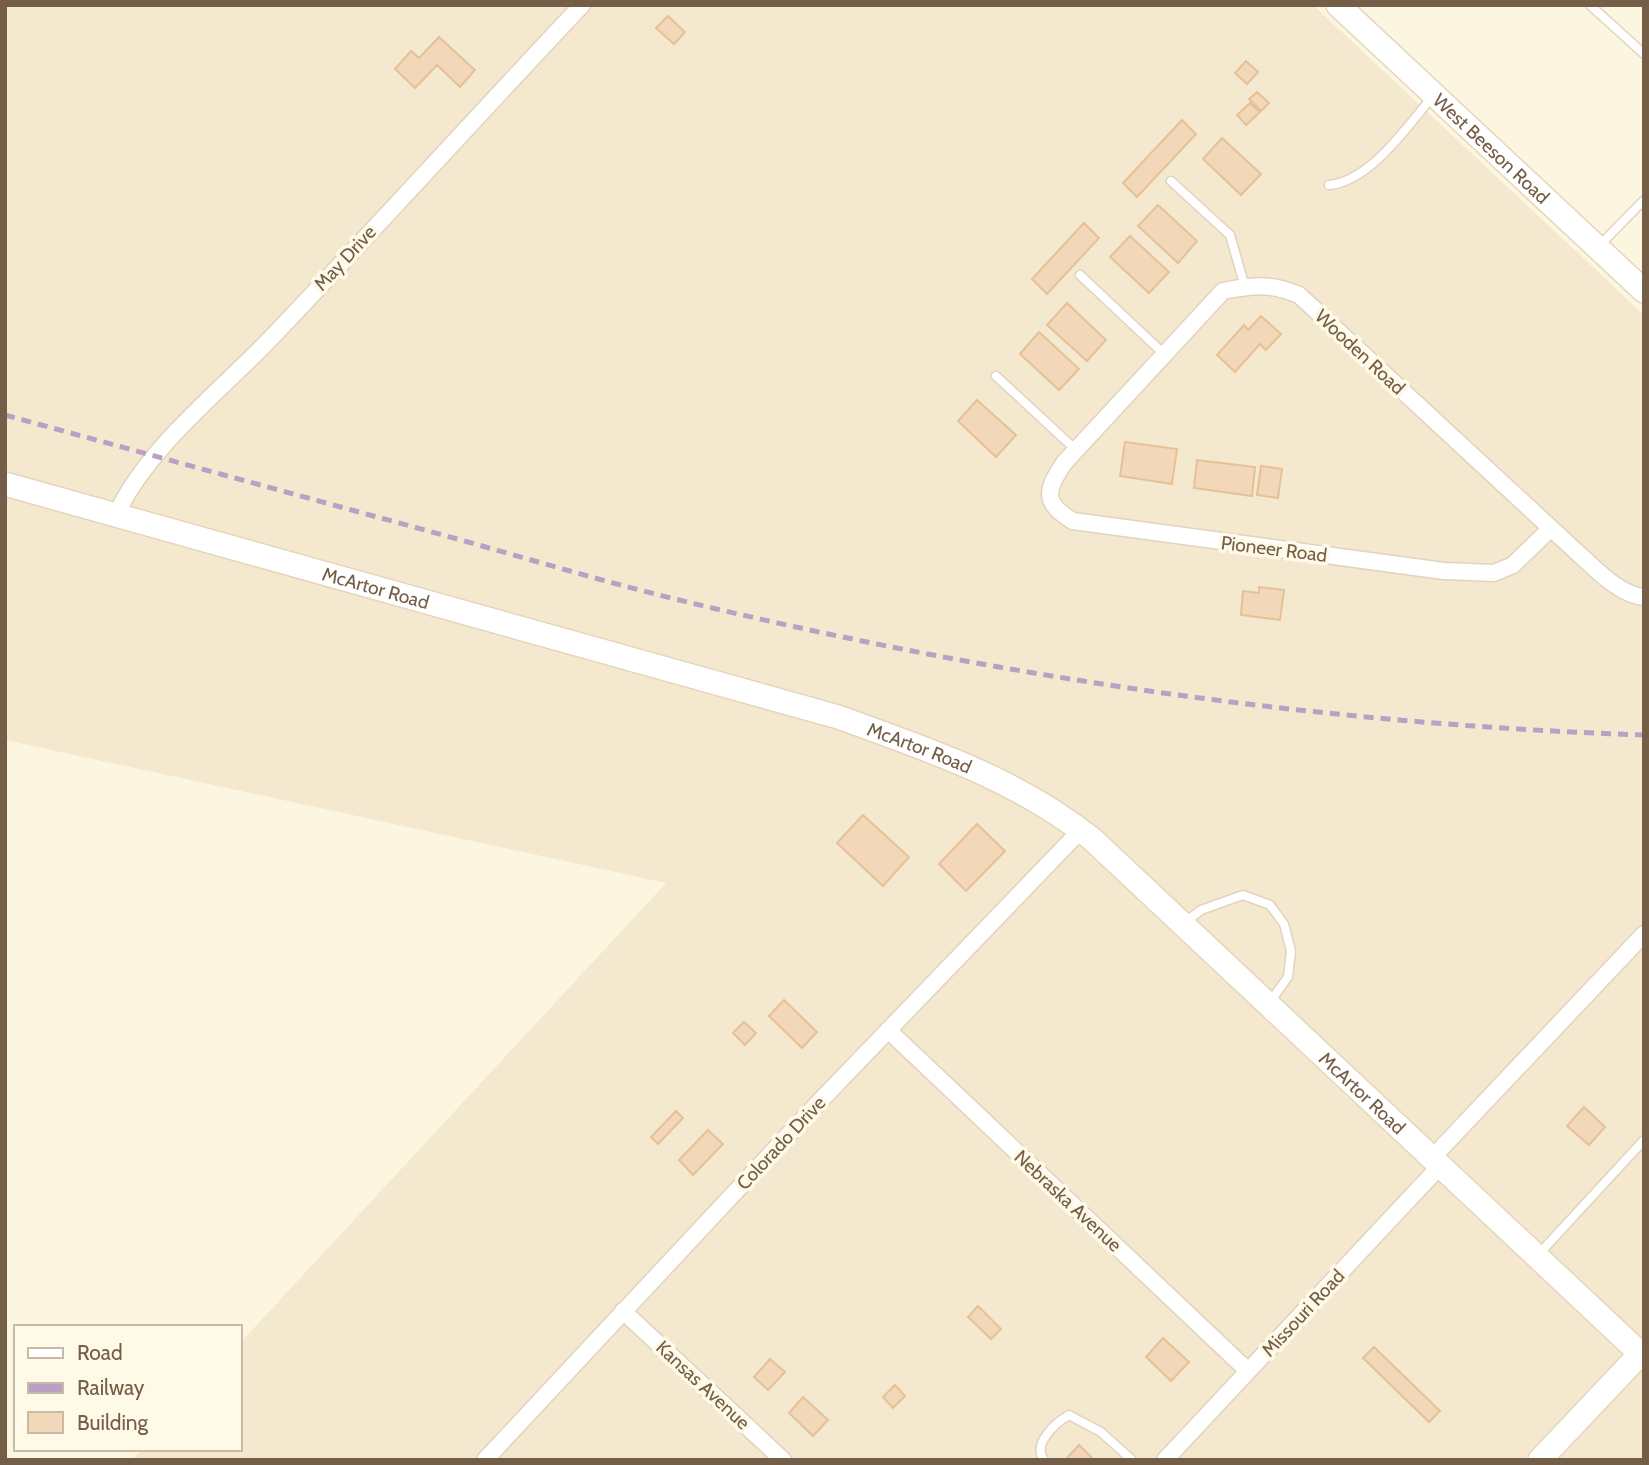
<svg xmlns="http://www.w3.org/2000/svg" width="1649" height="1465" viewBox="0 0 1649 1465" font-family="Cabin,sans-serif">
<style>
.residential{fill:#f4e9cf}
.building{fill:#f2d8b8;stroke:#e5c198;stroke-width:2}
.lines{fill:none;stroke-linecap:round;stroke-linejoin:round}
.lane-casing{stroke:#e1d3bd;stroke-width:11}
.street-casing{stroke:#e1d3bd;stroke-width:19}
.secondary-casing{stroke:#e6d5ba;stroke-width:26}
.lane{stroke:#fff;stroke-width:8}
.street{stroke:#fff;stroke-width:16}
.secondary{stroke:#fff;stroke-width:23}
.rail{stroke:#baa0c5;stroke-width:5;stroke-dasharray:10 7;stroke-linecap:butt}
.labels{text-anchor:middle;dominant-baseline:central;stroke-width:7;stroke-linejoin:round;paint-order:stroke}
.street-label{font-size:19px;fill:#745e47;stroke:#fff9e7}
</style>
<rect width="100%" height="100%" fill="#fcf6e1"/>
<path class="residential" d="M5,5H1313L1644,315V1460H132L142,1449H240V1343L666,883L5,740Z"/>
<path class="building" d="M668,16L685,32L674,44L656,28Z
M439,37L475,70L460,87L437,65L415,88L395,69L411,51L419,58Z
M1246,61L1258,72L1247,84L1235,73Z
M1257,92L1269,103L1261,111L1249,99Z
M1250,103L1260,112L1246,125L1237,115Z
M1182,120L1196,134L1137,197L1123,183Z
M1222,138L1261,174L1241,195L1203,159Z
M1158,205L1197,241L1178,263L1138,226Z
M1084,223L1099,238L1047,294L1032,279Z
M1130,236L1169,272L1149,293L1110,257Z
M1067,303L1106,340L1087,361L1047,325Z
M1261,316L1281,334L1266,350L1260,344L1235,372L1217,355L1244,325L1248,330Z
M1039,332L1079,369L1059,390L1020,354Z
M977,400L1016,435L996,457L958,421Z
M1125,442L1177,449L1172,484L1120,476Z
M1197,460L1255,467L1252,496L1194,488Z
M1261,466L1282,469L1278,498L1257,495Z
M1259,587L1284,590L1280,620L1241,615L1243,591L1259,593Z
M863,815L909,857L883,886L837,843Z
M977,824L1005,851L966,891L939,864Z
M784,1000L817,1032L802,1048L769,1016Z
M744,1022L756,1033L745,1045L733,1033Z
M1584,1107L1605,1127L1589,1145L1567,1126Z
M676,1111L683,1118L658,1144L651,1137Z
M708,1130L723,1144L693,1175L679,1160Z
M978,1306L1001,1329L991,1339L968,1317Z
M1163,1338L1189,1362L1171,1381L1146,1357Z
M1374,1347L1440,1411L1429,1422L1363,1358Z
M770,1359L785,1372L768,1390L754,1377Z
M895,1385L905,1396L893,1408L883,1397Z
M803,1397L828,1420L813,1436L789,1413Z
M1079,1445L1094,1460H1065Z"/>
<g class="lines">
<defs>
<path id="lane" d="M1590,5L1644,54
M1171,181L1230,235L1245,287
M1329,185C1371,181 1407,126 1433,96
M1600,245L1644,200
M1080,275L1164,354
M996,376L1076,450
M1184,923L1201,910L1243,895L1270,905L1284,924L1291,951L1288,977L1270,1002
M1538,1255L1644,1140
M1044,1460C1032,1444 1055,1423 1069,1415L1101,1432L1132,1460"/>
<path id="street" d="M116,515C148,446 221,391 273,336C377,227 478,115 582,5
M1550,529L1513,565L1494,573L1444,571L1073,521C1042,503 1046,490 1064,463L1223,291C1253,285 1270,283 1299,295L1581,556C1598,571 1620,595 1644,597
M888,1030L1248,1371
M1432,1158L1644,934
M623,1311L783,1460
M485,1460L822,1099L1081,830
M1165,1460L1440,1166"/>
<g id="secondary">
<path id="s1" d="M1338,5L1644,291"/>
<path id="s2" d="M5,484L838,717C927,749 1017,779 1092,839L1644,1357"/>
<path d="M1540,1460L1644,1350"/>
</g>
</defs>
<use href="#lane" class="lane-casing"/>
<use href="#street" class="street-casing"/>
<use href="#secondary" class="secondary-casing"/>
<use href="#lane" class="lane"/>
<use href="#street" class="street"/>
<use href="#secondary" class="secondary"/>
<path class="rail" d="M5,415C151,455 297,495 443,535C519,556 594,579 671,598C989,676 1316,724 1644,735"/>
</g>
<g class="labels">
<g class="street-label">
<text stroke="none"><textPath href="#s1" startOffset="210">West Beeson Road</textPath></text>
<text transform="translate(345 258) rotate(-47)">May Drive</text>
<text transform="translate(1360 352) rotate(43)">Wooden Road</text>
<text transform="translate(1274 549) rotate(7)">Pioneer Road</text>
<text stroke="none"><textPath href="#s2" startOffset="385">McArtor Road</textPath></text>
<text stroke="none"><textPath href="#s2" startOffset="952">McArtor Road</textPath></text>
<text stroke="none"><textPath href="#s2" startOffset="1519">McArtor Road</textPath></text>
<text transform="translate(781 1143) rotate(-47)">Colorado Drive</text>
<text transform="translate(1068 1201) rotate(43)">Nebraska Avenue</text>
<text transform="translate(1303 1313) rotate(-47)">Missouri Road</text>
<text transform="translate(703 1385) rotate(43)">Kansas Avenue</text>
</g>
</g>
<rect width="1649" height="1465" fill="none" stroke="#745e47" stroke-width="14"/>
<rect x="14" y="1325" width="228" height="126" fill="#fff9e7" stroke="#c7bba7" stroke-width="2"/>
<rect x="28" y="1348" width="35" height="10" fill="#ffffff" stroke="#c7bba7" stroke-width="2"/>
<text x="77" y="1360" font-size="21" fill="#745e47">Road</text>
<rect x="28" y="1383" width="35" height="10" fill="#baa0c5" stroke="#c7bba7" stroke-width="2"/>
<text x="77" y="1395" font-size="21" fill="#745e47">Railway</text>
<rect x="28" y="1412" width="35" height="21" fill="#f2d8b8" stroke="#c7bba7" stroke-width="2"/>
<text x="77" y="1430" font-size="21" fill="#745e47">Building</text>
</svg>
